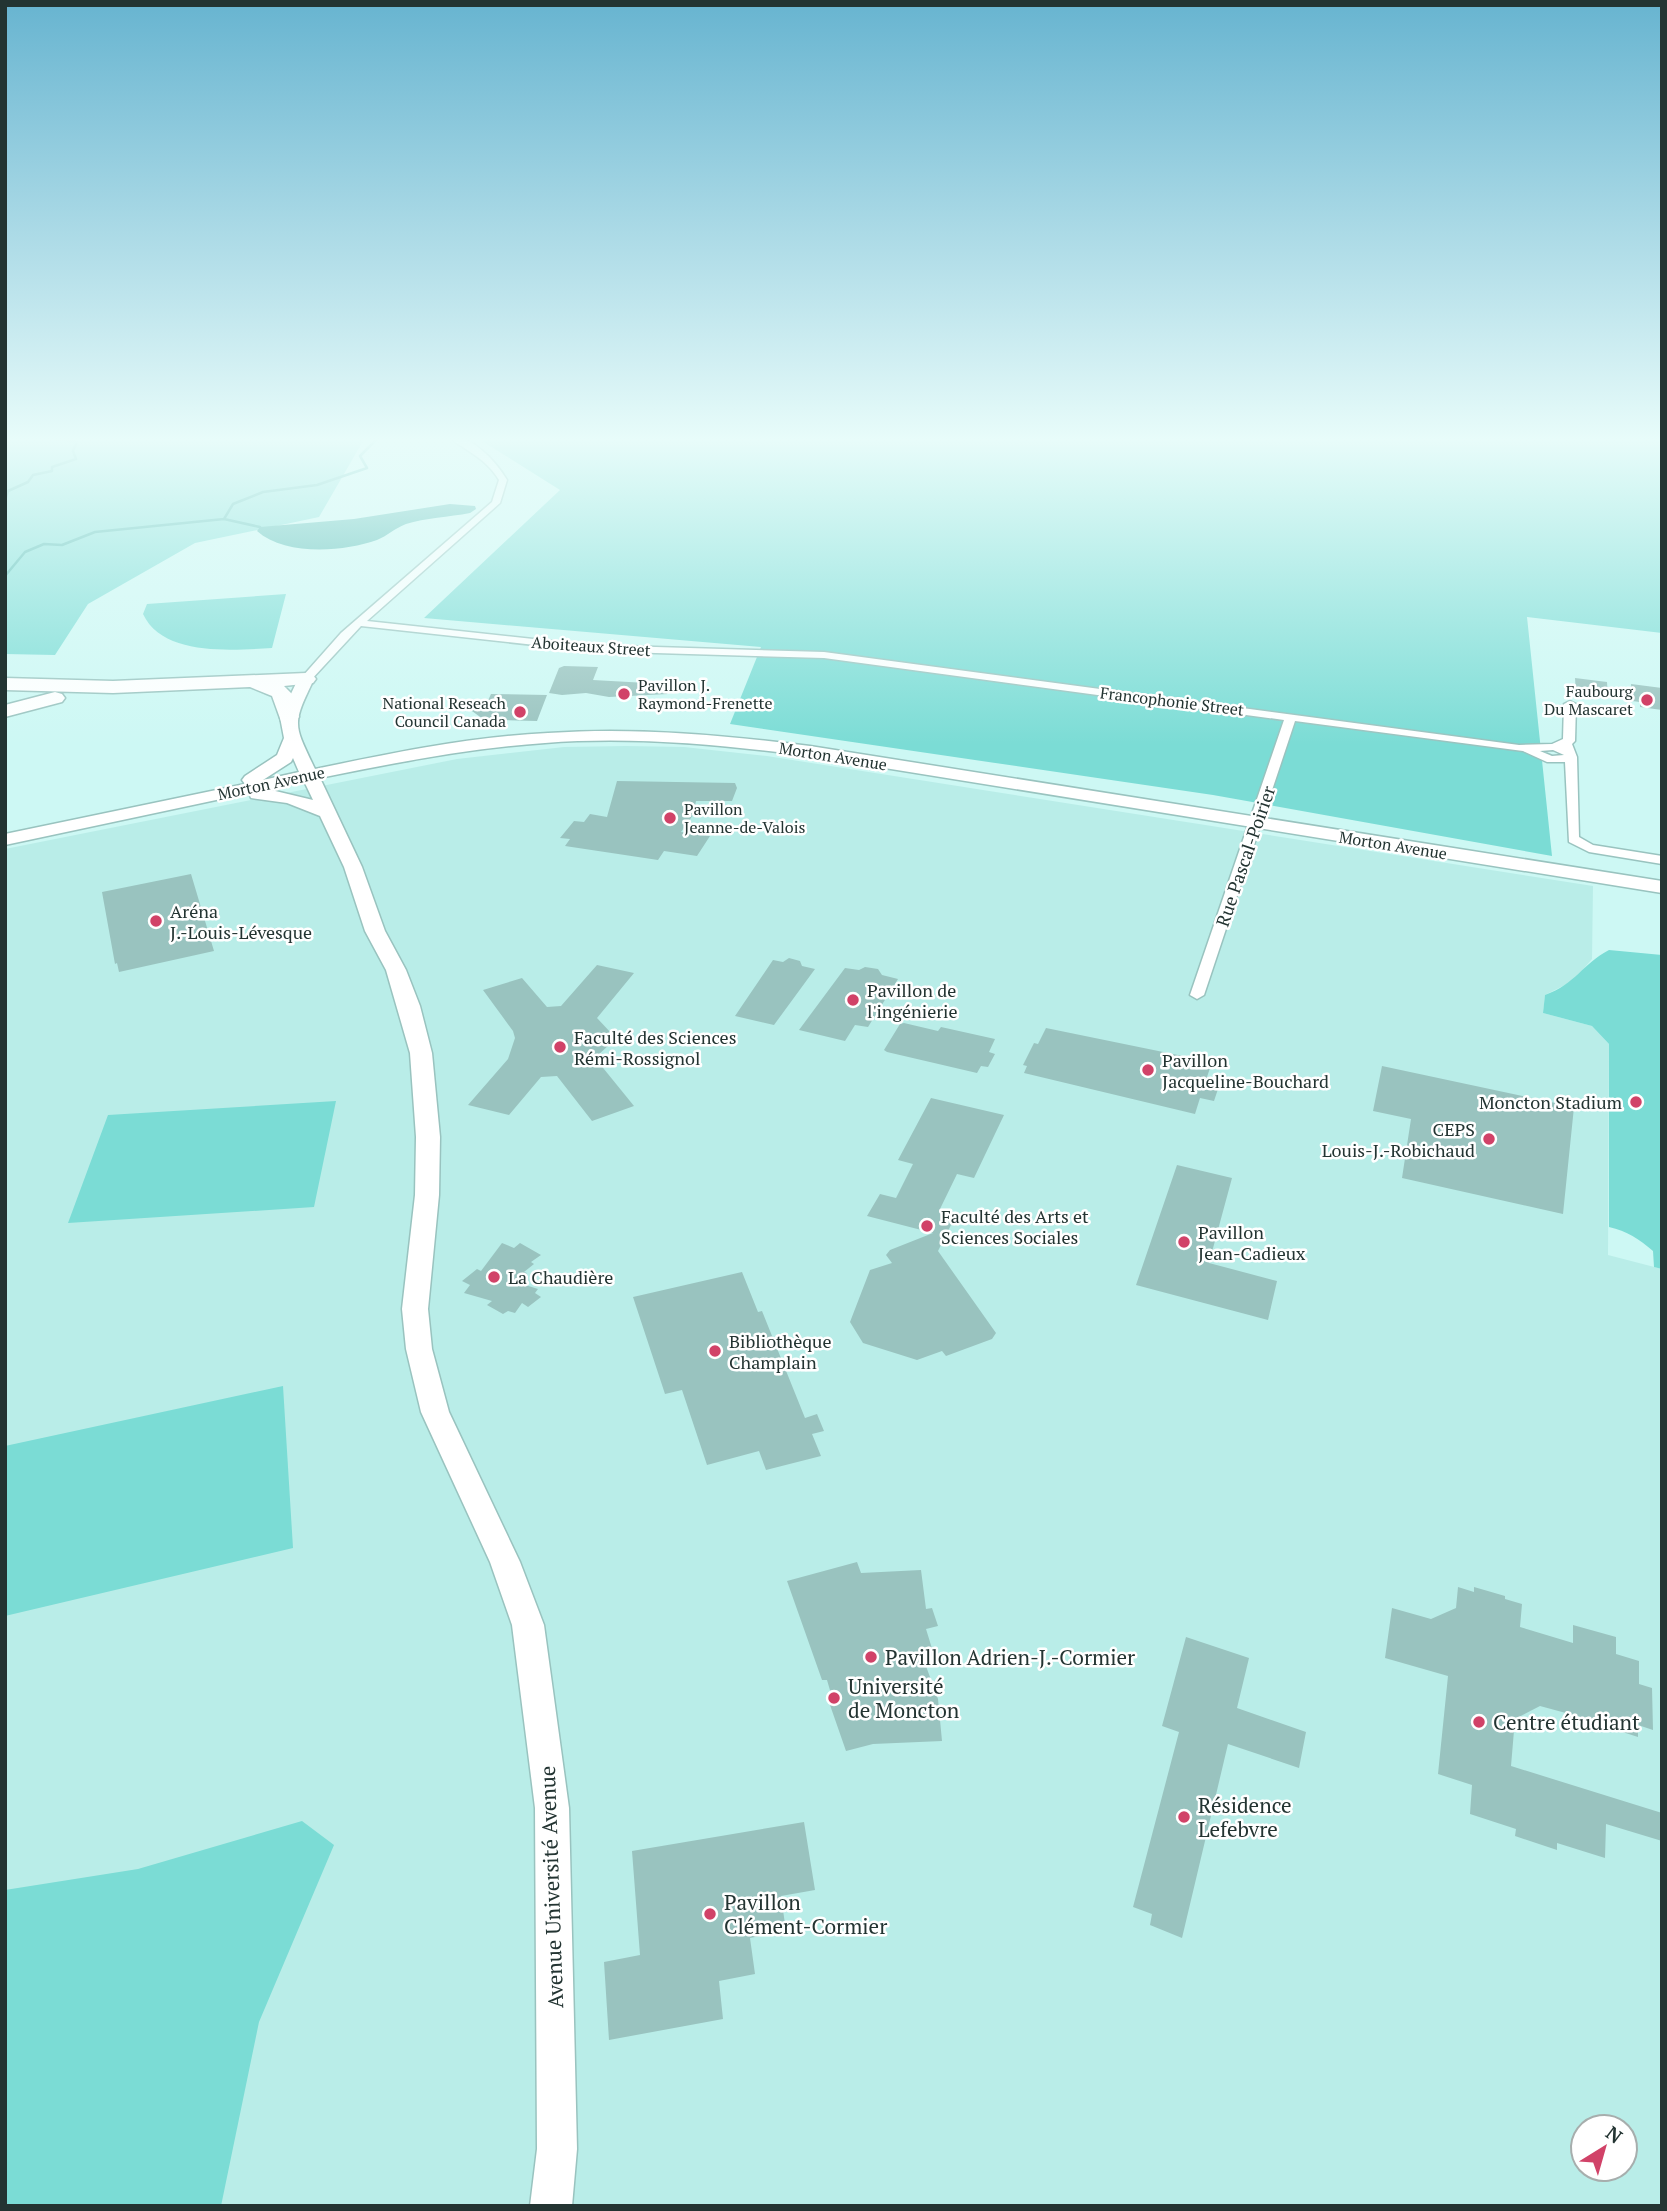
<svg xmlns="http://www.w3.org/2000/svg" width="1667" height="2211" viewBox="0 0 1667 2211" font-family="'PT Serif',serif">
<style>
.built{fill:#b9ede8;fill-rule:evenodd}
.green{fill:#7bdcd5}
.water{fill:#46b3ac}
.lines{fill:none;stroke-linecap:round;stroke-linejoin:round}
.stream{stroke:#46b3ac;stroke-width:2.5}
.building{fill:#99c3bf}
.street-casing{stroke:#99c3bf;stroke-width:3}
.secondary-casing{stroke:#99c3bf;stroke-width:3}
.highway-casing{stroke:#99c3bf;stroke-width:3}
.street{fill:#fff;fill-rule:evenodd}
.secondary{fill:#fff;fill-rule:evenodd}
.highway{fill:#fff;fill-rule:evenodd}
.poi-dot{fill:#d14268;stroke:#fff;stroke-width:2.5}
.labels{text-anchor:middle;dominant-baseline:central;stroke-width:5;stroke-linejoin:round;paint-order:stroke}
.far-street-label{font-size:16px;fill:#233432;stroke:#fff}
.far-poi-label{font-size:16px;fill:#233432;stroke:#fff;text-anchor:start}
.street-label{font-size:18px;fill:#233432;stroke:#fff}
.poi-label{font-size:18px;fill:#233432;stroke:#fff;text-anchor:start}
.near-poi-label{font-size:21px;fill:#233432;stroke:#fff;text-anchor:start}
.near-street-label{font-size:21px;fill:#233432;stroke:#fff}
</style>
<rect width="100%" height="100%" fill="#cdf8f4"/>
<path class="built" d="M626,746L684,747L767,756L1593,886L1592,959L1573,981L1545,995L1543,1013L1592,1026L1609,1044L1608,1255L1662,1269V2206H5V849L457,759L564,747ZM1583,2127H1625V2169H1583Z"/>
<path class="green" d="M7,436H366L319,517L195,543L88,604L55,655L5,654Z
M474,436H1662V633L1527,617L1552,856L1213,795L730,724L761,647L424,618L560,490Z
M286,594L272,648C233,650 163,657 143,614L147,604Z
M1609,950L1662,955V1269L1654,1267L1653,1251C1639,1239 1627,1231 1609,1227V1044L1592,1026L1543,1013L1545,995C1576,984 1582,964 1609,950Z
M336,1101L314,1207L68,1223L108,1115Z
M283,1386L293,1548L5,1616V1446Z
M302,1821L334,1845L259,2022L221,2206H5V1890L138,1869Z"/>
<path class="water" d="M450,504L475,506L476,509L470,513C449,517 425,518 406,524C395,528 387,536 377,540C343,552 285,556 257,531L260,527L354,519Z"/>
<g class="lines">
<path class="stream" d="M5,500L8,491L28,482L33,475L52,471V467L76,459L73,451L77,442L49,438L52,436
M224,519L233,504L263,492L317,485L367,468L360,456L380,436
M5,576L25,552L44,544L62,545L95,532L224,519L260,527"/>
</g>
<path class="building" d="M564,666L598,667L593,680L647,683L668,694L609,697L586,693L562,695L549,693L559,668Z
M1575,678L1607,682L1608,698L1576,694Z
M1631,684L1662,688V710L1640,707V702L1632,701Z
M491,694L547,695L537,721L501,720L497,723L483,719L465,706L485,707Z
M617,781L735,783L737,788L732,801H696L693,815L681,832L710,836L697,856L664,851L658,860L565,846L570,839L560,838L574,821L584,822L590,814L607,817Z
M191,874L214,951L119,972L117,963L115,964L102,892Z
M789,958L800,961L802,966L815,969L774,1025L735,1016L773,960L783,962Z
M597,965L634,973L597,1018L612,1034L611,1043L595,1058L634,1106L592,1121L557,1076L541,1077L509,1115L468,1105L508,1059L515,1038L513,1031L483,990L522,978L547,1007L561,1006Z
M865,967L878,969L882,975L898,979L868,1027L855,1025L845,1041L799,1030L845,968L859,970Z
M904,1023L938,1031L941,1027L995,1039L989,1052L995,1054L988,1067L981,1066L977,1073L887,1052L884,1050L900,1024Z
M1046,1028L1212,1062L1207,1077L1221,1080L1214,1101L1200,1098L1195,1114L1024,1073L1027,1066L1023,1065L1034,1043L1038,1044Z
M1382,1066L1574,1107L1563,1214L1402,1178L1411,1119L1373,1111Z
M931,1098L1004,1115L974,1178L957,1174L940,1209L957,1213L938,1251L996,1333L992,1339L946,1356L942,1351L917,1360L863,1343L850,1322L870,1270L892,1263L886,1255L890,1250L933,1233L867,1216L880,1194L896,1198L913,1164L898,1160Z
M1177,1165L1232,1178L1209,1263L1277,1281L1268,1320L1136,1285Z
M502,1243L514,1248L520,1243L541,1255L531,1262L534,1264L524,1272L527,1273L516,1282L538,1289L535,1293L541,1297L528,1307L522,1303L515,1313L508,1311L503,1314L487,1305L492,1301L464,1293L470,1285L462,1281L477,1269L481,1271Z
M742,1272L758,1312L762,1311L805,1418L817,1414L824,1431L812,1434L821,1456L766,1470L759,1451L707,1465L682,1390L665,1394L633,1297Z
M857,1562L861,1573L921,1570L926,1609L932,1608L938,1626L926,1629L934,1655L923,1658L938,1699L942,1741L873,1744L846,1751L830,1705L834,1704L827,1680H822L787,1581Z
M1458,1587L1474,1592V1587L1505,1596V1599L1522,1604L1520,1627L1573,1643V1625L1616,1637V1654L1639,1661V1684L1652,1688L1653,1730L1638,1725V1737L1610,1728V1725L1540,1706L1515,1719L1511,1766L1662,1813V1841L1606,1824L1605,1858L1557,1843V1850L1515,1836L1516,1829L1470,1814L1472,1785L1438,1774L1448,1676L1385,1658L1392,1608L1431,1619L1456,1608Z
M1186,1637L1249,1658L1237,1708L1306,1732L1299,1768L1228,1744L1182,1938L1150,1925L1152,1914L1133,1907L1179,1732L1162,1726Z
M804,1822L815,1890L781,1896L786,1931L750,1938L755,1974L719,1981L723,2019L609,2040L604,1962L640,1955L632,1851Z"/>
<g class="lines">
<defs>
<path id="street" d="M447,436C471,434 496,461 507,480L500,503L367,621L589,645L824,652L1519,745L1552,744L1563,739L1564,704L1570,701L1576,704L1575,741L1572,744L1577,757L1579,837L1593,845L1662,856V864L1589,852L1569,842L1565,762H1547L1523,751L1295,721L1204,995L1197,999L1190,995L1284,720L824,658L589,651L361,626L310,681H302V677L341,633L492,502L499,480C486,458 466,451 447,436ZM1553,750L1564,755L1552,756L1540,751Z"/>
<path id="secondary" d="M306,674L314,679C292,725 293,723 315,769C392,753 469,737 548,733C636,727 723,735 810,746L1662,881V893L810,756C722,745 634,736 545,743C469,748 394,763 320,778L362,867L385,931L406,970L420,1006L432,1053L440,1137L439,1195L428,1309L432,1349L449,1412L520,1562L544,1625L569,1808L577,2149L572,2206H530L537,2149L535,1808L512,1625L490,1562L421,1412L406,1349L402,1309L415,1195L416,1137L410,1053L386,970L365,931L344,867L320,816L287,803L251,798L249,793L5,845V834L245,784L242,780L245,776L277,755L284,738L280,717L298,679ZM293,758L299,772L263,780L291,762ZM304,781L313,800L267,789L300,782Z"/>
<path id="highway" d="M306,673L313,675L316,679L313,683L284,686L291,693L299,717L295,721H281L272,696L250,687L113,693L5,690V678L113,681Z
M55,692L62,694L65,698L62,702L5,717V705Z"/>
</defs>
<use href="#street" class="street-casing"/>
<use href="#secondary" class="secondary-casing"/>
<use href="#highway" class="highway-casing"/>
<use href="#street" class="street"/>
<use href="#secondary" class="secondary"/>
<use href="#highway" class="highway"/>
</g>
<linearGradient id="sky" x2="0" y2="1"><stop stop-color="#67b4d0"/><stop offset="0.59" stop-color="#e8fcfa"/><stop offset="1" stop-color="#e8fcfa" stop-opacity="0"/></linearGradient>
<rect width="1667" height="745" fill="url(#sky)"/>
<g class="poi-dot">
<circle cx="624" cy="694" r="7"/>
<circle cx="1647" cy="700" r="7"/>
<circle cx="520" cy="712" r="7"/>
<circle cx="670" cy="818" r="7"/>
<circle cx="156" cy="921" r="7"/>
<circle cx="853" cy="1000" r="7"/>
<circle cx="560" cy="1047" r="7"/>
<circle cx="1148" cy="1070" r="7"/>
<circle cx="1636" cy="1102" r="7"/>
<circle cx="1489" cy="1139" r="7"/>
<circle cx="927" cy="1226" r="7"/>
<circle cx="1184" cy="1242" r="7"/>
<circle cx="494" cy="1277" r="7"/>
<circle cx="715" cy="1351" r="7"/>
<circle cx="871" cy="1657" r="7"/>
<circle cx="834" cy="1698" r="7"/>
<circle cx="1479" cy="1722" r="7"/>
<circle cx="1184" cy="1817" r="7"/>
<circle cx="710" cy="1914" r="7"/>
</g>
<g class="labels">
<g class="far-street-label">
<text transform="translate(591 646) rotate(4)">Aboiteaux Street</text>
<text transform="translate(1172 701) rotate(7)">Francophonie Street</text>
<text transform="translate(833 756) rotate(9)">Morton Avenue</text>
<text transform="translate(271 783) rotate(-12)">Morton Avenue</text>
<text transform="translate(1393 845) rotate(9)">Morton Avenue</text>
</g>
<g class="far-poi-label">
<text x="638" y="685">Pavillon J.<tspan x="638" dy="18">Raymond-Frenette</tspan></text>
<text x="1633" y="691" text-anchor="end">Faubourg<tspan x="1633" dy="18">Du Mascaret</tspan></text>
<text x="506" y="703" text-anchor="end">National Reseach<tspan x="506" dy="18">Council Canada</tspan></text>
<text x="684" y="809">Pavillon<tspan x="684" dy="18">Jeanne-de-Valois</tspan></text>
</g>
<g class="street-label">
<text transform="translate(1245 856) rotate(-71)">Rue Pascal-Poirier</text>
</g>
<g class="poi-label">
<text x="170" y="911">Aréna<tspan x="170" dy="21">J.-Louis-Lévesque</tspan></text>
<text x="867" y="990">Pavillon de<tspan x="867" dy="21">l'ingénierie</tspan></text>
<text x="574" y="1037">Faculté des Sciences<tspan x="574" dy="21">Rémi-Rossignol</tspan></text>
<text x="1162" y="1060">Pavillon<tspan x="1162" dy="21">Jacqueline-Bouchard</tspan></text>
<text x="1622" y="1102" text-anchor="end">Moncton Stadium</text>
<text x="1475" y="1129" text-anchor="end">CEPS<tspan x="1475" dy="21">Louis-J.-Robichaud</tspan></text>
<text x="941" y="1216">Faculté des Arts et<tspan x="941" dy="21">Sciences Sociales</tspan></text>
<text x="1198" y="1232">Pavillon<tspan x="1198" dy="21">Jean-Cadieux</tspan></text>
<text x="508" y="1277">La Chaudière</text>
<text x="729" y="1341">Bibliothèque<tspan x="729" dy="21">Champlain</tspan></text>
</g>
<g class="near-poi-label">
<text x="885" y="1657">Pavillon Adrien-J.-Cormier</text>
<text x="848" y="1686">Université<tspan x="848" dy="24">de Moncton</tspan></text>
<text x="1493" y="1722">Centre étudiant</text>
<text x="1198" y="1805">Résidence<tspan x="1198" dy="24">Lefebvre</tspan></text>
<text x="724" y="1902">Pavillon<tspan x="724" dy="24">Clément-Cormier</tspan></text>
</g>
<g class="near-street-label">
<text transform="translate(551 1887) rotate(-92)">Avenue Université Avenue</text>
</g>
</g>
<rect width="1667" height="2211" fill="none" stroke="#233432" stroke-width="14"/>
<g transform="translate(1604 2148) rotate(37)"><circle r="33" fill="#ffffff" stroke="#a7aead" stroke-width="2"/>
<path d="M0-5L12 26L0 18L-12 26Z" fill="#d14268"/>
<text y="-10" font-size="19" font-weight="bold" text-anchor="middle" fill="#233432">N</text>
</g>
</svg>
